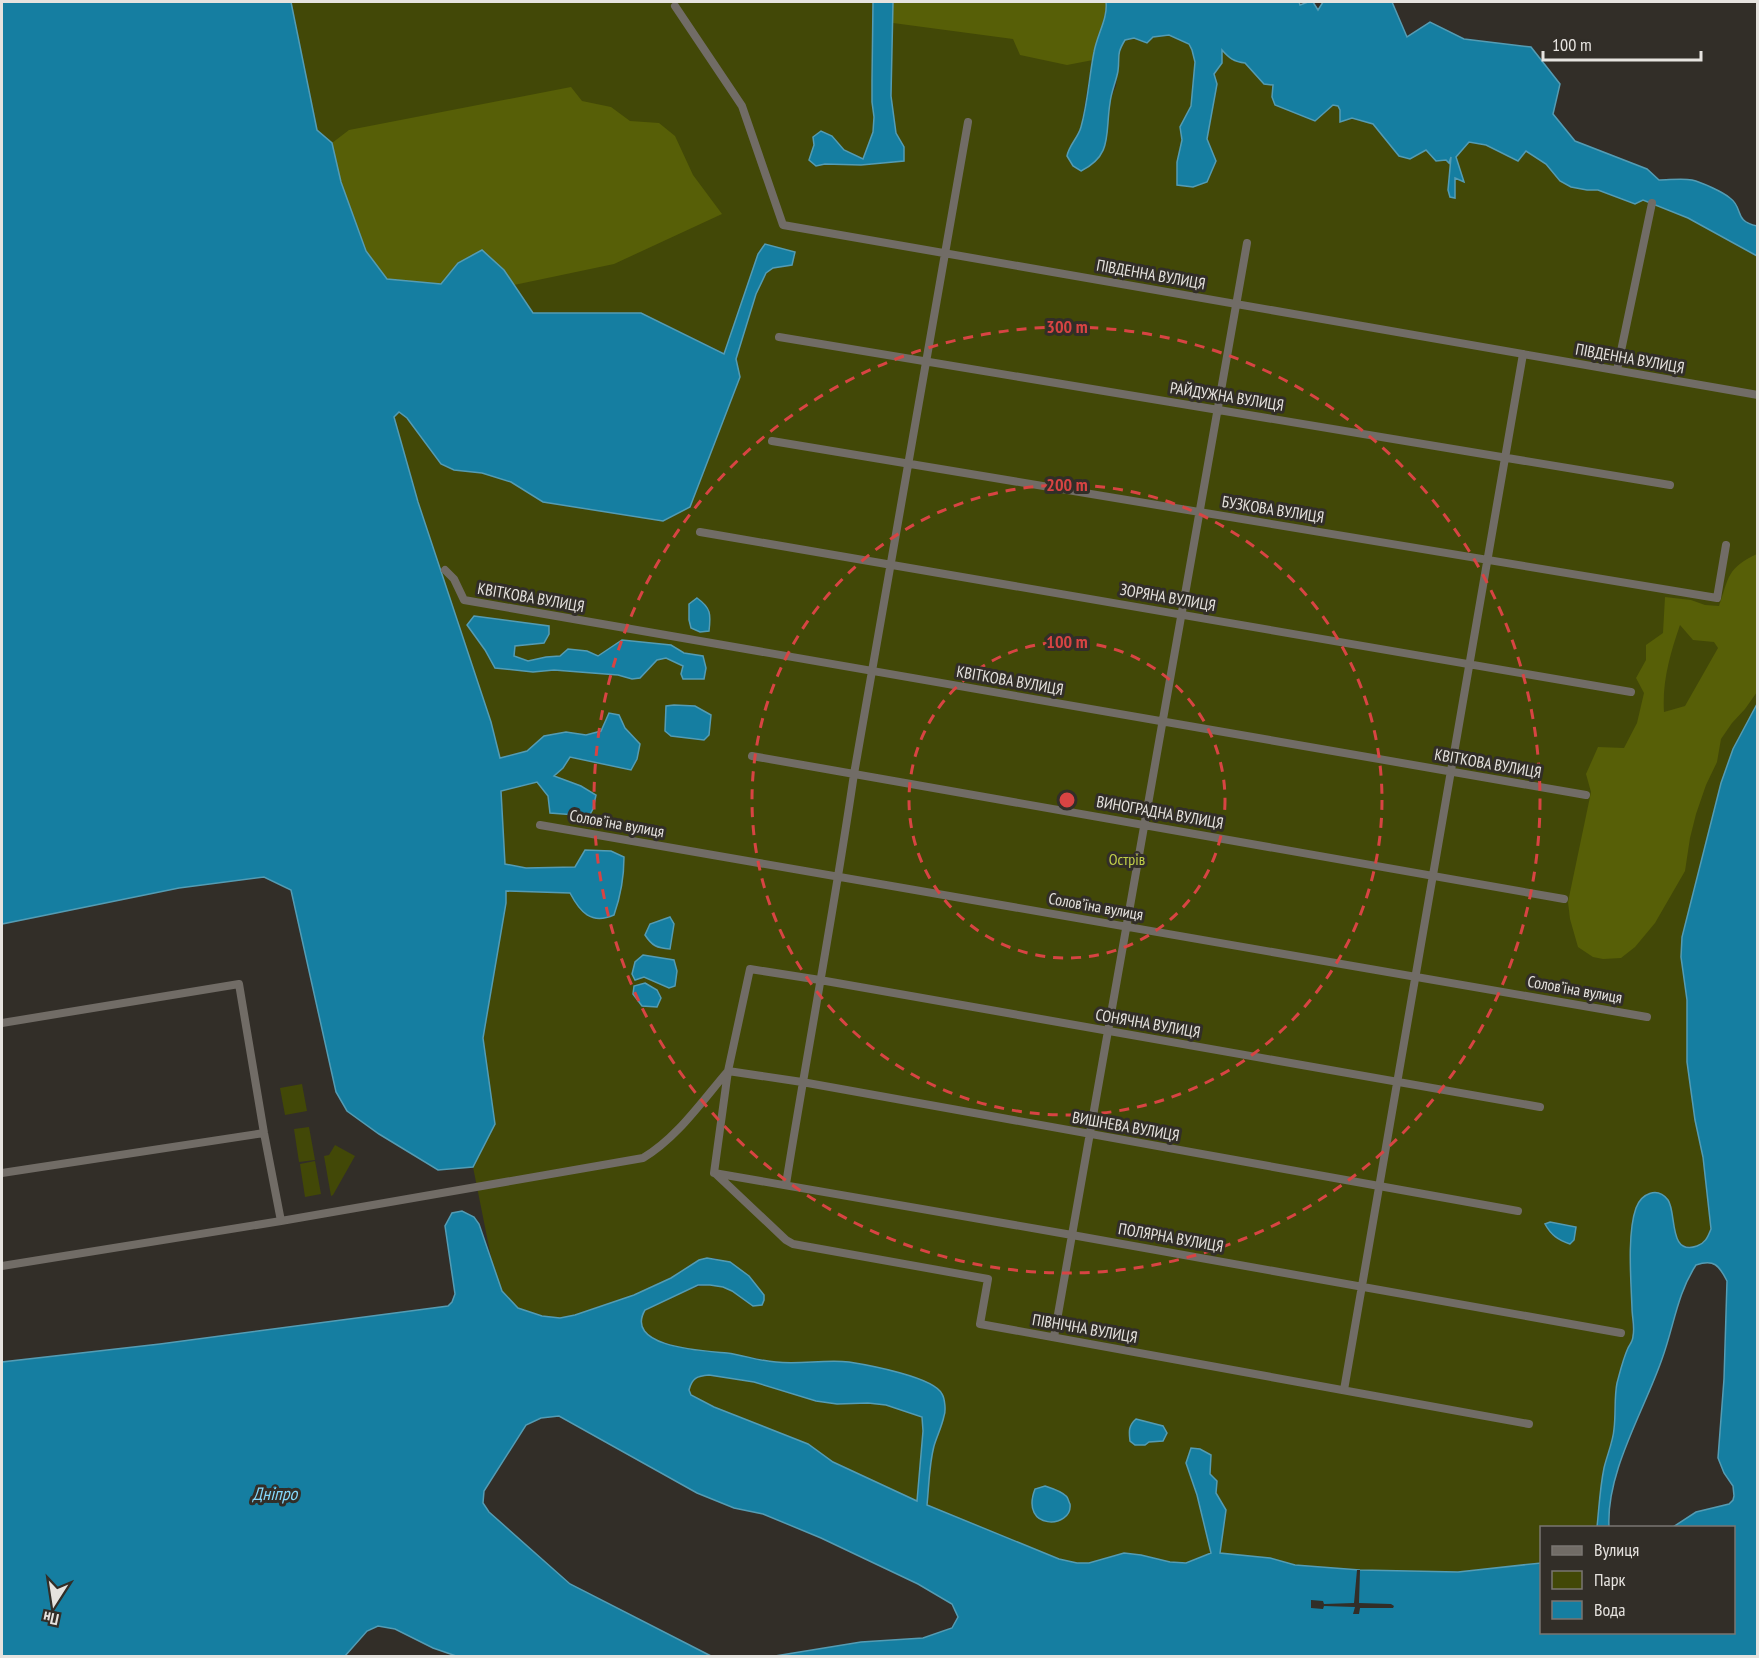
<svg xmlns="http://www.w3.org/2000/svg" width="1759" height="1658" viewBox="0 0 1759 1658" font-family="'PT Sans Narrow',sans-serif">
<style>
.green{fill:#424807}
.forest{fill:#575f07;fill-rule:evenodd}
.water{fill:#157ea1;stroke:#549cb4;stroke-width:1.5;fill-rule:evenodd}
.pier{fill:#322e28}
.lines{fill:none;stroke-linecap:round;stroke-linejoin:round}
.minor{stroke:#716c66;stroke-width:8}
.ring{fill:none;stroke:#d84443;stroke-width:3;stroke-dasharray:10 8}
.labels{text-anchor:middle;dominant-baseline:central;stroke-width:6;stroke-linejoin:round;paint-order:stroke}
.street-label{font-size:16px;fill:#e6e3df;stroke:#322e28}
.park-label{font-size:16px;fill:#c1d049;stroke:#322e28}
.water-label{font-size:18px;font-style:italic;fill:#84d7fa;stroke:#322e28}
.centre{fill:#d84443;stroke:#322e28;stroke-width:3}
.ring-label{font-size:18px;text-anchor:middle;font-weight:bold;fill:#d84443;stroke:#322e28;stroke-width:6;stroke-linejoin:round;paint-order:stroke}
</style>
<rect width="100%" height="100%" fill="#322e28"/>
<path class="green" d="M291,2H873L872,81V102L874,117L873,132L861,165L904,161V147L896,133L891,96L893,2H1106L1104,20L1094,49L1081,128L1075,141L1069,148L1106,143L1110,100L1116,86L1118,66V51L1125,40L1134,38L1147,43L1153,37L1169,35L1189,44L1192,50L1195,62L1191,106L1180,127L1182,140L1180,149L1207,182L1211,172L1207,139L1217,84L1214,74L1221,49L1237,62L1245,63L1264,84L1273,85L1272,97L1338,106C1348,121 1363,117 1375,126C1387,136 1398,148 1410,159L1424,150H1427L1436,161L1446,160L1452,154L1448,190L1455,197V178L1463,181L1456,157L1469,142L1486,145L1517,161L1526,150L1546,164L1560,181L1587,190H1598L1635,204L1643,200L1688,218L1757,256V704L1733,749L1721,783L1682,937L1681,957L1687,1000V1062L1695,1120L1703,1157L1711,1228C1710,1229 1708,1238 1708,1238C1701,1248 1684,1250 1677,1240C1672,1232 1673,1220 1672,1210L1632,1224L1630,1270L1633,1337L1624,1360L1617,1383L1615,1400L1614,1432L1603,1471L1597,1527L1542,1528L1541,1563L1458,1572L1357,1570L1295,1565L1270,1558L1212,1553L1186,1563L1170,1562L1141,1555L1124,1553L1089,1563H1077L1059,1560L917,1501L833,1462L808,1444L714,1407L691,1395L689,1390L693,1379L698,1376L709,1375L754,1382L816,1401L837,1404L868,1403L886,1405L903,1409L931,1421L848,1362H776L726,1353L705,1352L685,1349L650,1338L644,1332L642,1326V1315L645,1311C653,1305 662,1302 671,1298C689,1289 705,1281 725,1287C738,1292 748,1309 762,1305L764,1300V1295L749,1276L715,1258H707L699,1260L671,1278L634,1295L575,1315L560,1318L542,1316L518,1308L502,1291L493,1267L473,1167L495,1124L483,1038L506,903L500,758L418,502L394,417L399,412L407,418L441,464L454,470L482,473L512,482L543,502L736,359L641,313H533L504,270L366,251L341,182L332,143L317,130Z
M302,1084L307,1111L285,1115L280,1088Z
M309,1127L315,1160L299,1162L294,1129Z
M335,1145L355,1156L333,1195L331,1196L324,1156L329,1155Z
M315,1161L321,1194L305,1197L300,1164Z"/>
<path class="forest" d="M893,2H1106L1107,5L1093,60L1067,65L1020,55L1013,39L893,23Z
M571,87L582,101L611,107L630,121L659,123L675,136L693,175L722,214L614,264L514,285L504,270L458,263L441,284L387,279L366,251L341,182L332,143L349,130Z
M1757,554V692L1745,709L1732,723L1721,739L1717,762L1706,785L1696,814L1690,838L1685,871L1655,923L1635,947L1621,958L1603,959L1593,957L1578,947L1570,919L1568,902L1591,792L1586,774L1598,747L1624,748L1637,723L1644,693L1636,678L1646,660V645L1663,633L1665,597L1691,600L1705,605L1719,606C1729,577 1727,568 1757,554ZM1680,625L1693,640L1714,642L1718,648L1685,706L1664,712C1662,682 1670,654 1680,625Z"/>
<path class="water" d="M2,2H291L317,130L332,143L341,182L366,251L387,279L441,284L458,263L482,250L504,270L533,313H641L724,354L758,254L765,244L795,252L792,265L773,268L766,273L756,294L736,359L740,377L690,507L663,521L543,502L511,482L482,473L454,470L441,464L407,418L399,412L394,417L418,502L491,722L500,758L527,751L544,736L566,732L586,735L601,731L609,713L619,715L625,728L640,744L637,759L631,770L570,757L563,768L554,776L581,786L596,795L593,809L589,816L550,813L548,796L537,782L501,791L505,864L526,868L575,867L585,850L611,851L624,857C624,878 621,895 614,915C591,925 580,912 570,893L506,891V903L483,1038L495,1124L473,1167L438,1170L379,1134L347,1111L336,1092L291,890L264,877L179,888L2,924Z
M873,2H893L891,96L896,133L904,147V161L861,165L825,164L816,166L809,160L814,145L813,137L821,131L832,136L844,150L863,159L873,132L874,117L872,102V81Z
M1106,2H1299L1300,5L1308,2H1313L1318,10L1323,2H1392L1407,37L1430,22L1464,39L1531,47L1560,84L1553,114L1575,141L1647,169L1659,180C1669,180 1682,178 1692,180C1701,182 1723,192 1730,198C1744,208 1733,221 1757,226V256L1688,218L1643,200L1635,204L1598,190H1587L1571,187L1560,181L1546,164L1526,151L1518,161L1486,145L1469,142L1456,157L1464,182L1455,178V198L1450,197L1448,190L1451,157L1449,163L1446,160L1436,161L1426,150L1410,159L1399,156L1373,124L1352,118L1340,122V110L1338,106L1333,105L1315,121L1275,105L1272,97L1273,85L1264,84L1245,63C1234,62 1229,58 1222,50V63L1214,74L1217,84L1207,139L1216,161L1207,182L1193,187L1177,185V162L1182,140L1180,127L1191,106L1195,62L1192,50L1189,44L1169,35L1153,37L1147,43L1134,38L1125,40C1116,55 1120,55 1118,71C1116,82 1111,92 1110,103C1105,134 1113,155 1081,171L1073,166L1067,156C1069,145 1078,138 1081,127C1088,102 1089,77 1094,52C1097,35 1108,18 1106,2Z
M697,598C711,608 711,614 709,631L700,632L691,628L689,620V604Z
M474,616L549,626V634L544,643L515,646L514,656L528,661L546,657L560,656L568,649L587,651L598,656L622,640L671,645L684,653L703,656L706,668L704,679H683L681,674L683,666L666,658L657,660L640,678L632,679L618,675L554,670L533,672L495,668L485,650L467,625Z
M1757,704V1656H775L861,1642L923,1638L952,1628L958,1617L952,1604L918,1584L821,1538L763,1514L734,1508L697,1493L559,1416L541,1418L526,1425L484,1491L483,1503L489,1512L570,1584L711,1656H456L433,1648L395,1629L378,1626L367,1631L345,1656H2V1362L160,1344L448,1306L452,1302L455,1294L445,1226L452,1213L462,1211L474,1217L479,1224L502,1291L518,1308L542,1316L560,1318L575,1315L634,1295L671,1278L699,1260L707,1258L730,1262L749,1276L764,1295V1300L762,1305L753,1306L732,1291L723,1287L710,1285H698L645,1310C623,1348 707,1351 727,1353C743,1355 759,1361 776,1362C800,1365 825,1359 849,1362C868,1365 934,1377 942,1394C945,1399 946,1411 944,1416C942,1426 937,1436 934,1446C929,1465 929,1486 927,1505L1059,1559L1077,1563H1089L1124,1553L1141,1555L1170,1562L1186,1563L1211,1553L1197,1495L1186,1463L1191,1448L1200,1449L1211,1455L1210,1474L1217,1481L1216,1493L1226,1510L1220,1553L1270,1558L1295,1565L1360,1570L1458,1572L1541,1563L1542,1632H1734V1528L1673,1527L1696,1512L1729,1504L1733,1500L1734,1496L1733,1486L1724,1473L1718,1458L1724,1379L1727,1281C1719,1265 1714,1259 1696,1265C1677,1294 1674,1326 1662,1359C1644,1411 1606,1472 1609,1527H1597C1599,1508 1600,1487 1604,1468C1607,1455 1613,1442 1614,1429C1616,1413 1614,1398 1617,1383C1620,1372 1623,1359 1628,1348C1630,1344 1633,1341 1633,1336C1635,1327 1632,1317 1632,1308C1631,1281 1627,1233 1636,1208C1641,1194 1657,1186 1668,1200C1677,1213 1668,1256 1697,1246C1706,1243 1708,1236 1711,1229L1703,1157L1695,1120L1687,1062V1000L1681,957L1682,937L1721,783L1733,749ZM709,1375L754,1382L816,1401L837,1404L868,1403L886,1405L922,1417L923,1431L917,1501L833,1462L808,1444L714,1407L691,1395L689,1390C692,1378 697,1376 709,1375Z
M674,705L695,706L711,715L709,735L704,740L671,736L665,731L666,706Z
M670,917L674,924L670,949C657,948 652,946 645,935L650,924Z
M643,955L674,960L677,971L675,986L669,988L644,977L635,980L632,974L635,962Z
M645,983L657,990L661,998L657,1007L642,1006L633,994L634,986Z
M1550,1222L1576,1227L1574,1240L1570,1244C1558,1240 1551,1235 1545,1224Z
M1136,1419L1163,1426L1167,1433L1163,1441L1149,1442L1145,1445H1135L1130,1441C1129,1432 1128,1426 1136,1419Z
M1045,1486C1051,1488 1061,1491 1066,1496C1068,1497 1069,1503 1070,1504C1073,1529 1019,1531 1035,1489Z"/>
<path class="pier" d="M1357,1570H1360L1359,1603L1391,1604L1394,1606L1393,1608H1360L1359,1614H1353L1355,1607L1324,1606L1323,1609L1311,1608V1600L1323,1601L1324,1604L1354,1603Z"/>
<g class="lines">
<path class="minor" d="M675,6L742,106L783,225L1758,395
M779,337L1670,485
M1617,370L1652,203
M772,441L1717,598L1726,545
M700,532L1631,692
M445,570L454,579L464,600L1586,795
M752,756L1564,899
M540,825L1647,1017
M2,1023L239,984L264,1133L281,1221
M2,1173L264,1133
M714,1173L728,1071L750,969L820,980L1540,1107
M714,1173L1072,1235L1621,1333
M715,1173L786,1240L793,1244L988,1279L980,1324L1529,1424
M786,1184C808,1047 834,911 854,774L968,122
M2,1266L281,1221L643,1158C677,1138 702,1101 728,1071L802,1082L1518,1211
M1054,1337L1247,243
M1344,1390L1523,354"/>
</g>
<g class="ring">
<circle cx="1067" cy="800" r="158"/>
<circle cx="1067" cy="800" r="315"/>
<circle cx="1067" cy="800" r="473"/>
</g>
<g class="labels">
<g class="street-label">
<text transform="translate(1151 274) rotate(10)">ПІВДЕННА ВУЛИЦЯ</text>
<text transform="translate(1630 358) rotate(10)">ПІВДЕННА ВУЛИЦЯ</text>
<text transform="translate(1227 396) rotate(9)">РАЙДУЖНА ВУЛИЦЯ</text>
<text transform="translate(1273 509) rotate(9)">БУЗКОВА ВУЛИЦЯ</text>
<text transform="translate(531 597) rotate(10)">КВІТКОВА ВУЛИЦЯ</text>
<text transform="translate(1168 597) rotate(10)">ЗОРЯНА ВУЛИЦЯ</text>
<text transform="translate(1010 680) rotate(10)">КВІТКОВА ВУЛИЦЯ</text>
<text transform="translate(1488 763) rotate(10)">КВІТКОВА ВУЛИЦЯ</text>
<text transform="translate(1160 812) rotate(10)">ВИНОГРАДНА ВУЛИЦЯ</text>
<text transform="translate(617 823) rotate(10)">Соловʼїна вулиця</text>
<text transform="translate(1096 906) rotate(10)">Соловʼїна вулиця</text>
<text transform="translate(1575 989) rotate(10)">Соловʼїна вулиця</text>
<text transform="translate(1148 1023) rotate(10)">СОНЯЧНА ВУЛИЦЯ</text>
<text transform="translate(1126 1126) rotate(10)">ВИШНЕВА ВУЛИЦЯ</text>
<text transform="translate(1171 1237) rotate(10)">ПОЛЯРНА ВУЛИЦЯ</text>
<text transform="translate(1085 1328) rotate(10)">ПІВНІЧНА ВУЛИЦЯ</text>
</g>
<g class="park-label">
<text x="1127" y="859">Острів</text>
</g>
<g class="water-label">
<text x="275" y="1493">Дніпро</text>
</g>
</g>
<circle cx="1067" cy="800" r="9" class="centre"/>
<g class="ring-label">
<text x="1067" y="333">300 m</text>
<text x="1067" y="491">200 m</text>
<text x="1067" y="648">100 m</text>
</g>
<rect width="1759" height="1658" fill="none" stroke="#e6e3df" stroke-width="6"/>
<rect x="1540" y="1526" width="195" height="108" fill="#322e28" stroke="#7a7671" stroke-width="1.5"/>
<rect x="1552" y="1546" width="30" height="9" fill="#716c66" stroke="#7a7671" stroke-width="1.5"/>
<text x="1594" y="1556" font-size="18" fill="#e6e3df">Вулиця</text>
<rect x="1552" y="1571" width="30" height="18" fill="#424807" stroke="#7a7671" stroke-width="1.5"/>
<text x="1594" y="1586" font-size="18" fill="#e6e3df">Парк</text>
<rect x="1552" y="1601" width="30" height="18" fill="#157ea1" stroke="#7a7671" stroke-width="1.5"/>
<text x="1594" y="1616" font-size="18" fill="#e6e3df">Вода</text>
<g transform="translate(54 1604) rotate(192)" stroke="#322e28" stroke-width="4.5" paint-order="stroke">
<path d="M0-4.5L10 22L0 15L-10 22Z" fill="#e6e3df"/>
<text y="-9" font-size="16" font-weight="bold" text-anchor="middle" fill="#e6e3df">Пн</text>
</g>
<path d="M1543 51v9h158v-9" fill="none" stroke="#e6e3df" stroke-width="3"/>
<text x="1552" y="51" font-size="18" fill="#e6e3df" stroke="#322e28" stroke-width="4.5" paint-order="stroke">100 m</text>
</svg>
